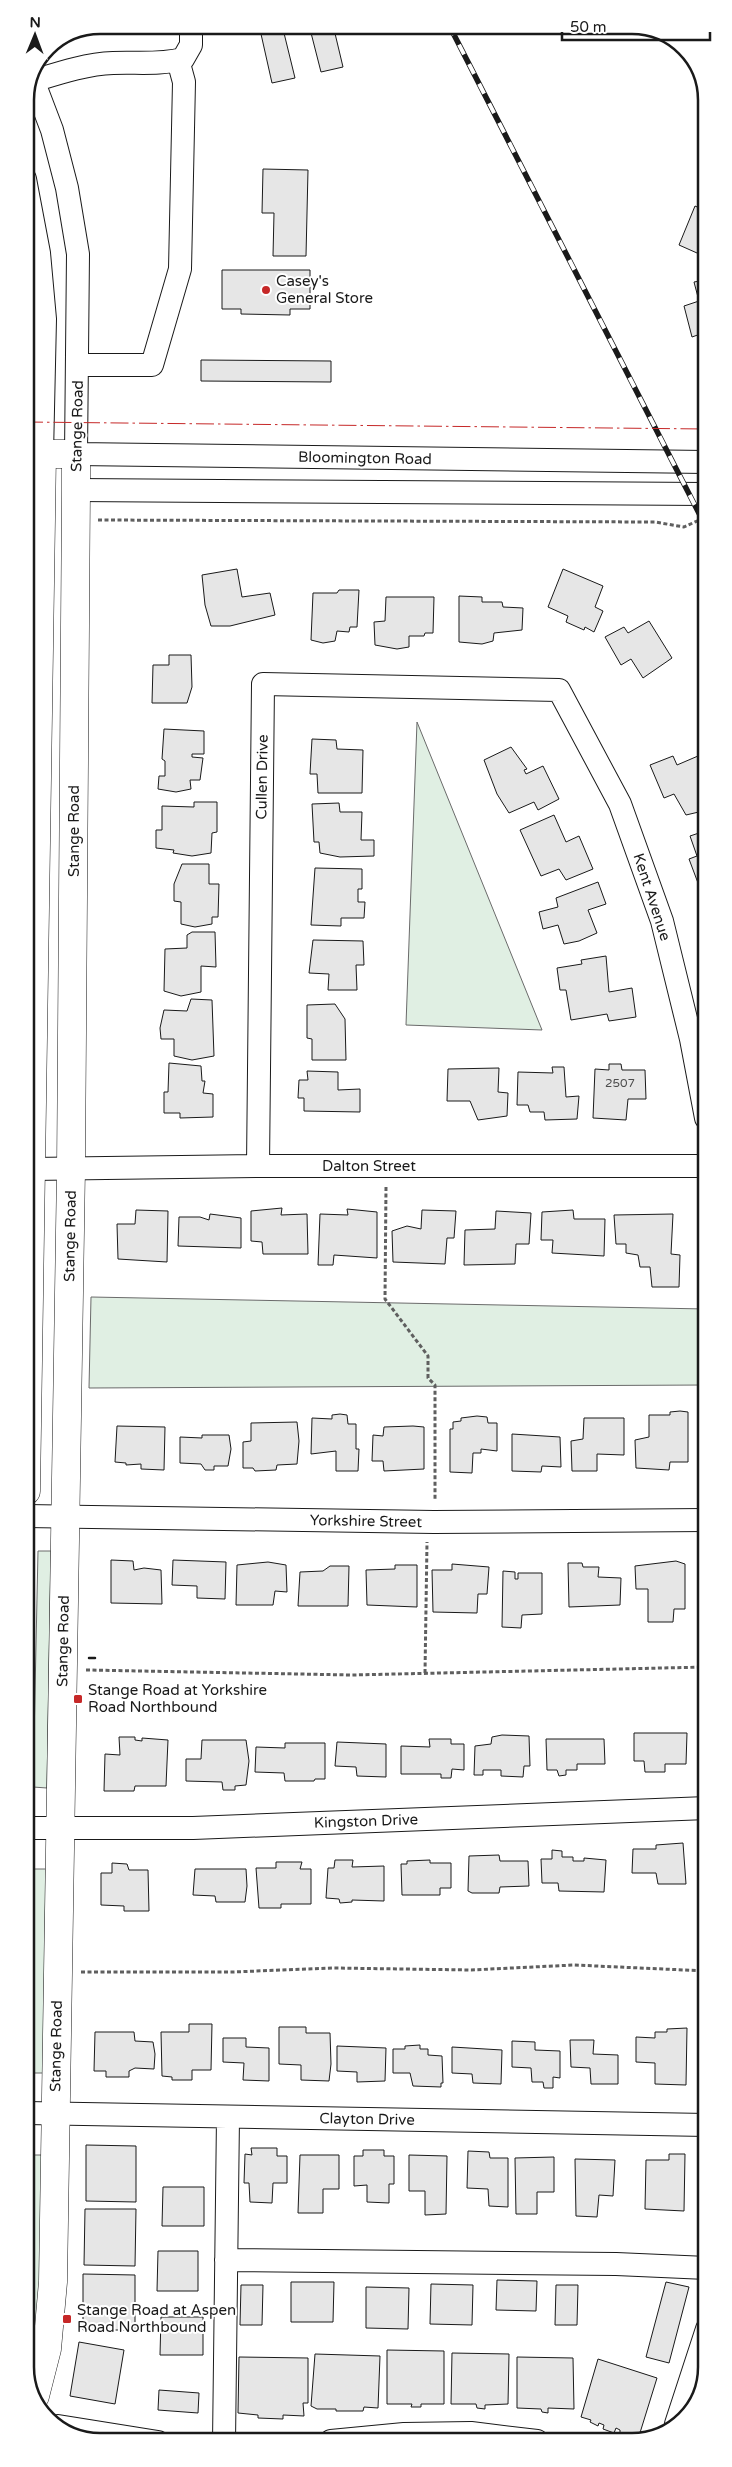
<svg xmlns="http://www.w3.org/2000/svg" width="732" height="2467" viewBox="0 0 732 2467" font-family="'Varela Round',sans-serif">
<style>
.green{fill:#e0efe3;stroke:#6a6a6a}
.building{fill:#e6e6e6;stroke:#1a1a1a}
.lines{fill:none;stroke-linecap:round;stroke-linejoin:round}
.minor-casing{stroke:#1a1a1a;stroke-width:24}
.major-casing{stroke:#1a1a1a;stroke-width:29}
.path{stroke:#5f5f5f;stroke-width:3;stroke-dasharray:4 2.5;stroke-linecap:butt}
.minor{stroke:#fff;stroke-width:22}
.major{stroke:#fff;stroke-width:28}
.rail-casing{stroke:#1a1a1a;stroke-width:5.5}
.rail{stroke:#fff;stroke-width:4;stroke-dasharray:11;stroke-linecap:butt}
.wall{stroke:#1a1a1a;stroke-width:2.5}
.power{stroke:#c62828;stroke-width:1;stroke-dasharray:18 4 2.5 4;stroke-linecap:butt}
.poi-dot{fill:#c62828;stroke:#fff;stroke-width:2}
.labels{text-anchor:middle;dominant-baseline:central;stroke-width:4;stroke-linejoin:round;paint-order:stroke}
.number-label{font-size:12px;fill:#4d4d4d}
.poi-label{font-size:15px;fill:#1a1a1a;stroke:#fff;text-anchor:start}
.street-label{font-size:15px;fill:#1a1a1a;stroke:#fff}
.rim{fill:none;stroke:#1a1a1a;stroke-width:2.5}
</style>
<rect width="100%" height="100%" fill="#fff"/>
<path class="green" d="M417,722L542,1030L406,1025Z
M91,1297L706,1309V1385L89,1388Z
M38,1551H51L47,1788L33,1787Z
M32,1869H46L43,2073H29Z
M28,2155H42C41,2228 46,2306 27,2376Z"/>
<path class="building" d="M309,25H333L343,67L321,72Z
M283,29L295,78L272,83L261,34Z
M263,169L308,170L306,256H273L274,213H262Z
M695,206L706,211V257L679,245Z
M222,270H310V309H290V315L241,314V309H222Z
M706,280V332L692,337L684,306L699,301L694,282Z
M201,360L331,361V382L201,381Z
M237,569L242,597L270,593L275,615L230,626H211L205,605L202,575Z
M563,569L603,586L595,607L603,611L594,632L585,627L584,630L566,622L568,616L548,607Z
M339,590H359L357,627H350L349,632L337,631L335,641L323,643L311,640L313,593H337Z
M459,596L482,597V602H502L503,607L523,608L522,630L494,633L493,641L482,644L459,642Z
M386,597H434L433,633H425L424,636H409V647L397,649L375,645L374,622L385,621Z
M649,621L672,658L643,678L631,659L621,665L605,637L624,627L628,633Z
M169,655H191L192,687L187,703H152L153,665H169Z
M164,729L204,731V754H192V757L203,758L200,780H190L191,789L176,792L158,789L159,776H165V761L162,759Z
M312,739L336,740L337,749L363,750L362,793H318L317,774H310Z
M511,747L527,769L524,770L526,774L543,766L559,799L538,810L534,802L509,813L497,794L484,760Z
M673,756L677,765L698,756L706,773V809L703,811L686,815L674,794L664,798L650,765Z
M194,802H217V832L212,833L211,853L192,856L173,853L174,850L156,848V830H162V806L194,807Z
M339,803L340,812H362L361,840H374V856L340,857L320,853L319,842H314L312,804Z
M554,815L566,842L579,836L593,869L566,880L559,869L541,876L520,830Z
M706,821V880L698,883L689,859L697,856L690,836L702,832L700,824Z
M182,864H209V884H219L218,917H212V924L195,927L181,924V902L174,901V884Z
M315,868L362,869V889H358V902H365L364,918H341V926L311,925Z
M598,882L606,904L588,910L597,933L579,941L564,944L558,925L543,929L539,912L558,907L556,898Z
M192,932H215L216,967L201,966V992L181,996L164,991L165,949L187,948V935Z
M313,940L363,941L364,965H356L357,990H328L329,974L309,973Z
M606,956L609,992L632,988L636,1017L609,1021L607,1014L571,1020L566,990H560L557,968L582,964L581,960Z
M191,999L212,1000L214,1056L192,1060L174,1056V1039H161L160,1028L164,1010L187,1011Z
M335,1004L345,1019L346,1060H312V1039L307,1038V1005Z
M169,1063L201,1066L202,1081H205L203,1093L213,1094V1117L180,1118V1113H164V1092H168Z
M609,1064H621L622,1070H645L646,1099H628L626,1120L593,1118L595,1069L609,1070Z
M552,1067H564L566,1097L579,1096L577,1119L545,1120L544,1112H530L528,1105H517L518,1072L553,1073Z
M499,1068L498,1092L508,1093L507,1116L478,1120L470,1101H447L448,1069Z
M307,1071L338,1072V1090L360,1089V1112L304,1111V1098H298L299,1080H308Z
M282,1208L281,1215L307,1214L308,1254H263L262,1242L251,1241V1211Z
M347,1209L377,1212V1258L334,1255L333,1265H318L320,1214L348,1215Z
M136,1210L168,1211L167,1262L118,1259L117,1224H135Z
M422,1210L456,1211L454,1238H447L445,1264L393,1262L392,1231L407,1226L421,1229Z
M573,1210L574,1219H605L604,1256L552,1253L553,1240H541L542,1212Z
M496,1211L531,1213L529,1244H516L515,1264L464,1265L465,1230L495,1229Z
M210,1214L241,1218V1248L178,1246L179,1217H200L209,1220Z
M673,1214L671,1254L680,1255L679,1287H652L650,1267H640L638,1255L626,1253V1244H616L614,1215Z
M680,1411L688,1412V1462H670L669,1470L636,1468L635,1440L649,1437V1415H670V1412Z
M340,1414L347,1415L348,1424H356V1449H359L358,1471H336V1451L311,1454L312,1418L332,1419V1415Z
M477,1416L487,1417L488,1423H497V1451L481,1449V1453H473L472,1473L450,1472V1429H453V1422L461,1421V1418Z
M584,1418H624V1455L597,1454V1471H572L571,1441L583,1439Z
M297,1422L299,1441L297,1464L277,1465L276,1470L255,1471L253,1468H243V1442L251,1441V1423Z
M117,1426L165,1427L164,1470L141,1469V1464L126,1465V1463L115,1462Z
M413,1426L424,1427V1469L384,1471L383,1461H372L373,1435L383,1436L384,1427Z
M512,1434L560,1437L561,1467L542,1466L541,1472L512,1471Z
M202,1435H229L231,1449L228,1466H214V1470H205L201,1464L180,1463V1437L202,1438Z
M111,1560L133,1561L134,1570L144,1568L161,1570L162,1604L111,1603Z
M173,1560L226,1562L225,1599L197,1598V1586L172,1585Z
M676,1561L685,1564V1609H674L673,1622H648V1589H636L635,1566Z
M268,1562L286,1565L287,1592L275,1591L273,1605H236L237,1565Z
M568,1563H582L583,1567H599L598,1577L621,1578L620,1605L569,1607Z
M452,1564L489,1567L487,1594H478L477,1613L433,1612L432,1570H452Z
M395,1565H417V1607L367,1605L366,1570L395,1569Z
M330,1566H349L348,1606H298L300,1572L323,1571Z
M503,1571L515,1572V1579H518V1573H542V1614L522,1615L521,1628L502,1627Z
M634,1733H687L686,1764H665V1772H645L644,1761H634Z
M502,1735L529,1736L530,1766H524L523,1777L501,1776V1770H483V1775H474L475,1746L491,1744L492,1737Z
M119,1737H135V1740L142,1741V1738L168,1740L166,1786H135L134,1791H104L105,1754L120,1755Z
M429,1739H451V1744H464V1770L452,1769L451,1778H441V1774H401V1746L430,1747Z
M546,1739H604L605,1764H577V1770H566V1775L559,1776L557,1770H547Z
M202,1740H246L249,1761L246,1785L235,1786V1790H223L222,1782L186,1781V1759H201Z
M337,1742L386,1744V1777L357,1776L356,1767L335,1766Z
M285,1743H325V1779H315L314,1781H285L284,1773L255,1772L256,1747L285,1748Z
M683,1843L686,1884H658L656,1873H632L633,1849H656V1845Z
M552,1850L562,1851V1857H573V1861H584V1858L606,1860L604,1892L559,1891L558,1883H542L541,1859H552Z
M499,1855L500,1861H528L529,1886L500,1887L499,1893H472L468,1891L469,1856Z
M335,1860H353L352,1867L384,1866V1901L352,1900V1902L340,1903L339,1899L326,1898L328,1868H334Z
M430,1860V1863H451V1888H440V1895H402L401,1864H407V1861Z
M276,1862H302L300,1869H311V1904H281V1908H259L256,1868H276Z
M112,1863L127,1864L129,1870H148L149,1911H124V1906L101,1905V1873H112Z
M195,1869H246L247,1886L245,1902H216L215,1896L193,1895Z
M189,2024H212L211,2070H192V2080H172V2077L162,2076L161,2032H189Z
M279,2027H306V2033H330L331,2064L329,2081L301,2080V2065L279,2064Z
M687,2028L686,2085L655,2084V2063L636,2062V2037L655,2038V2032H667V2029Z
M95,2032H134L135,2041L153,2042L155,2054L154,2069L135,2068L129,2071V2077H106V2071H94Z
M223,2038H246V2047L269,2048V2081L243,2080L244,2063L223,2062Z
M570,2040H594L593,2054L618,2055V2084H591L590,2068L571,2067Z
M512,2041L535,2042V2050L560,2051V2078L553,2077V2088H544L543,2082H532L531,2068L512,2067Z
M420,2045V2049H428V2055L442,2056L443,2083H441V2087L413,2086L410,2073H393V2049H405V2046Z
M337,2046L386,2048L385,2081L357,2082V2072L337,2071Z
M452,2047L502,2050L501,2084L473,2083L472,2074L452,2073Z
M86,2145L136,2146V2202L86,2201Z
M251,2148H277V2156H287V2183H273L272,2203L250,2202L249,2183H244L245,2154L252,2155Z
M363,2150H384V2156H394V2184H389V2203L367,2202V2185L354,2186V2156H363Z
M468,2151L489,2152L490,2158H508V2207L489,2206L488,2189L467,2188Z
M669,2154H685L684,2211L645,2209L646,2160H669Z
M300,2155H339V2189H323V2213H298Z
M409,2155L447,2156L446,2214L425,2215V2191H409Z
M554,2157V2192H537V2214H516L515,2158Z
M575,2159L615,2160L613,2196L599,2195L597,2217L576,2216Z
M163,2187H204V2226H162Z
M85,2209H136L135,2266L84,2265Z
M158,2251H198V2291H157Z
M83,2274L135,2275V2330H83Z
M497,2280L537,2281L536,2311L496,2310Z
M291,2282H334L333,2322H291Z
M666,2282L689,2287L669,2363L646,2357Z
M431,2284L473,2285L472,2325L430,2324Z
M241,2285H263L262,2325H240Z
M556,2285H578L577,2325H555Z
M366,2287L409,2288L408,2329L366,2328Z
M161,2317H203V2355H160Z
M79,2342L124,2350L115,2404L70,2396Z
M387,2350L444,2351V2404H421V2407H411L412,2404H387Z
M452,2353L509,2354L508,2404L485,2405V2409L477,2408L476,2404H451Z
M315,2354L380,2356L378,2408L364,2407L363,2411H336V2409H317L311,2406Z
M239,2357L308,2358V2403H303L304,2416L283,2415V2419L258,2418V2415L238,2413Z
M517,2357L573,2358L574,2409L548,2408V2413L542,2412L541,2409L517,2408Z
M598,2359L657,2378L639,2436L629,2433V2436L620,2433V2430L616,2428L614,2433L603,2429L604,2425L599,2423L598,2426L590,2422L591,2420L581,2417Z
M159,2390L199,2393L198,2413L158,2410Z"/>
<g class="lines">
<defs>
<path id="minor" d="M33,80L52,130L67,188L78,254L76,454L706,462
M33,81C59,73 86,64 113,63C137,62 160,65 183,59L191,45V25
M25,179L39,253L45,319L42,454
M78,365H152L180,269L184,82L178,60
M76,490L706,494
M258,1166L263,684L559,690L620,804L662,921L691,1039L706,1118
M26,1171L31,1169L258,1166H706
M26,1516L434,1522L706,1520
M26,1828H193L707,1808
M26,2113L707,2125
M226,2260L616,2264L707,2268
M676,2424L707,2329
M58,2426L158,2442
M331,2441L404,2434L471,2433L537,2441
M224,2442L228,2117"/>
<path id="major" d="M25,454H76V490L71,1169L53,2282L47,2349L35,2396
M26,1491L42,454"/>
</defs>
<use href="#minor" class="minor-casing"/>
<use href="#major" class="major-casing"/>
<path class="path" d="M98,520L655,522L684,527L706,517
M386,1187L385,1299L428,1356V1378L435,1385V1501
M86,1670L352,1675L707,1667
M425,1673L427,1542
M81,1972H232L333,1968L471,1970L574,1965L707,1971"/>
<use href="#minor" class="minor"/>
<use href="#major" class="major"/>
<defs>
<path id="rail" d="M449,25L706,527"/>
</defs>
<use href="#rail" class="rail-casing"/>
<use href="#rail" class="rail"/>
<path class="wall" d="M89,1658H95"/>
<path class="power" d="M25,422L706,429"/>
</g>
<g class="poi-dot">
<circle cx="266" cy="290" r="5"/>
<rect x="73" y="1694" width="10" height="10" rx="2.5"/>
<rect x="62" y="2314" width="10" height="10" rx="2.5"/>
</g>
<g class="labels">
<g class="number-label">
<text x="620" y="1083">2507</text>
</g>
<g class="poi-label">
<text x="276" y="281">Casey's<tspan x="276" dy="17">General Store</tspan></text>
<text x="88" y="1690">Stange Road at Yorkshire<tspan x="88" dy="17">Road Northbound</tspan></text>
<text x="77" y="2310">Stange Road at Aspen<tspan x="77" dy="17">Road Northbound</tspan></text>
</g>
<g class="street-label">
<text transform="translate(77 426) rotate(-89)">Stange Road</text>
<text transform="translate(365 458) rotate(1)">Bloomington Road</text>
<text transform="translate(262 777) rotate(-89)">Cullen Drive</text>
<text transform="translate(74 831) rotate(-90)">Stange Road</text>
<text transform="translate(652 897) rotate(72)">Kent Avenue</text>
<text x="369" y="1166">Dalton Street</text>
<text transform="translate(70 1236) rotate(-89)">Stange Road</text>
<text transform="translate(366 1521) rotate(1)">Yorkshire Street</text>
<text transform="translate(63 1641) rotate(-89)">Stange Road</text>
<text transform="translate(366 1821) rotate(-2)">Kingston Drive</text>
<text transform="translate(56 2046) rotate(-89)">Stange Road</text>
<text transform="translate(367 2119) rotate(1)">Clayton Drive</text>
</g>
</g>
<path d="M0 0H732V2467H0ZM100 34H632A66 66 0 0 1 698 100V2367A66 66 0 0 1 632 2433H100A66 66 0 0 1 34 2367V100A66 66 0 0 1 100 34Z" fill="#fff" fill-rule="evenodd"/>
<path class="rim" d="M100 34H632A66 66 0 0 1 698 100V2367A66 66 0 0 1 632 2433H100A66 66 0 0 1 34 2367V100A66 66 0 0 1 100 34Z"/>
<g transform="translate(35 35) rotate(1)" stroke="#ffffff" stroke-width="4" paint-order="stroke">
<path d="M0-4L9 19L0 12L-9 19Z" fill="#1a1a1a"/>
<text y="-8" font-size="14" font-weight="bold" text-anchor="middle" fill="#1a1a1a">N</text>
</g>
<path d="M562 32v8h148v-8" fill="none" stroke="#1a1a1a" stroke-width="2.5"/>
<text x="570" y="32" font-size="15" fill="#1a1a1a" stroke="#ffffff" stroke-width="4" paint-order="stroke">50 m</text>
</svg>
